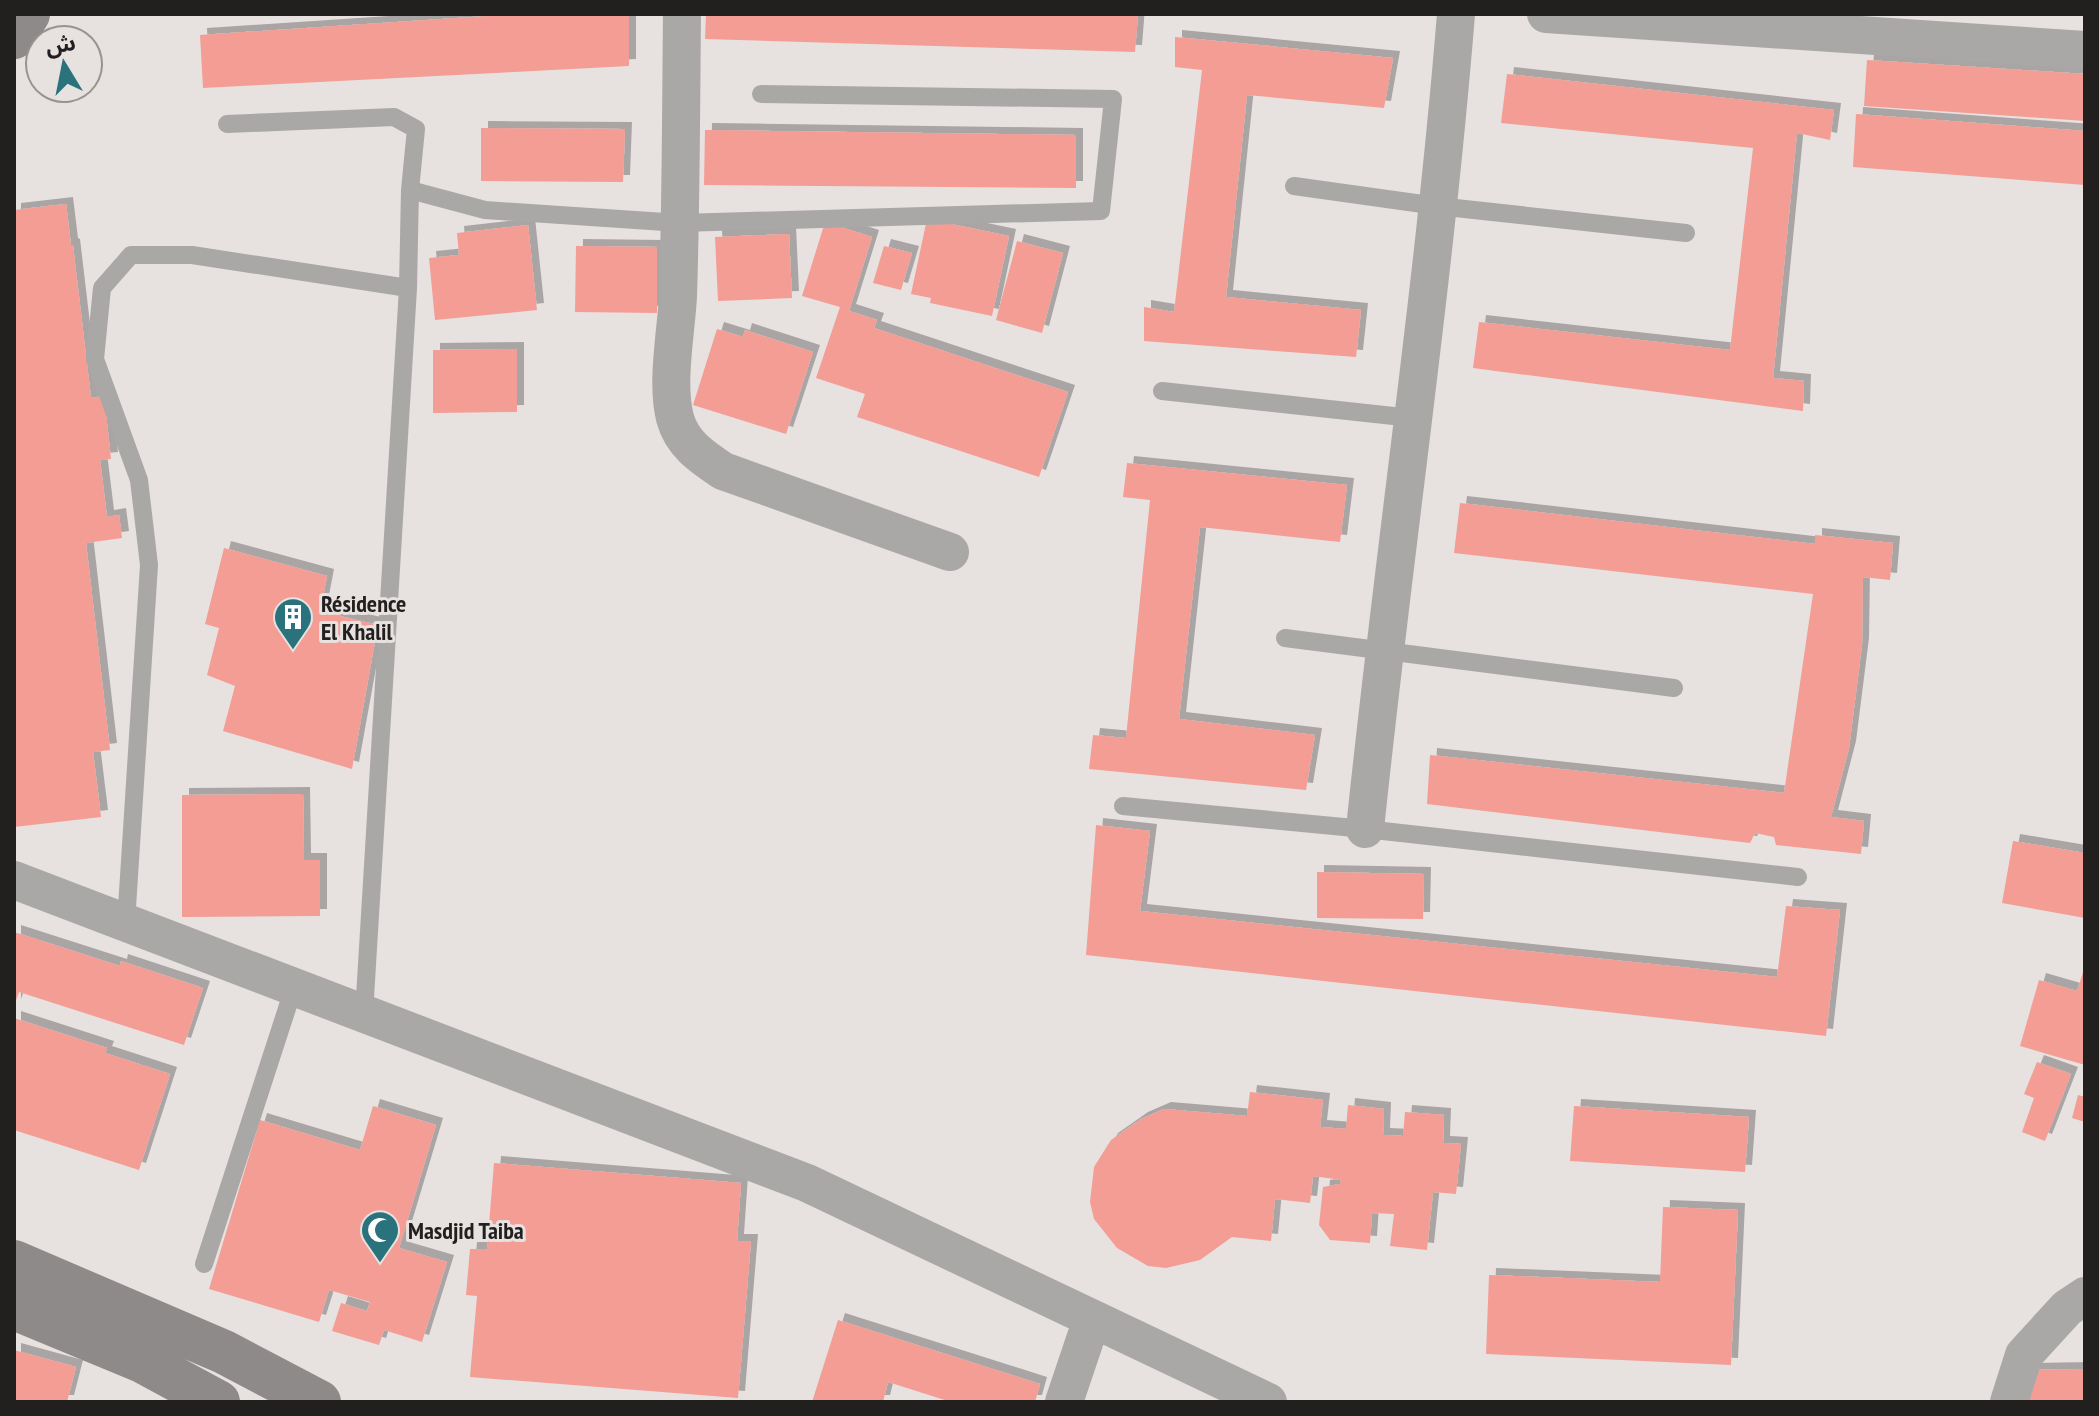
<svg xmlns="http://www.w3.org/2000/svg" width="2099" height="1416" viewBox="0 0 2099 1416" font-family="'PT Sans Narrow','Noto Sans Arabic',sans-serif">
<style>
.building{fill:#f49d95;filter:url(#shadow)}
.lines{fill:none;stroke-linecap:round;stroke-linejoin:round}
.lane{stroke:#aaa7a7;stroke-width:18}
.street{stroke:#aaa7a7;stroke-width:38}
.secondary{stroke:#8e8a8a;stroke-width:44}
.labels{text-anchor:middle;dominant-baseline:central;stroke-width:6;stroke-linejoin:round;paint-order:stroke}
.poi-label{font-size:24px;font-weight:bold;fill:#221f1f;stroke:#e7e1e0;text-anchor:start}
</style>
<defs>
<filter id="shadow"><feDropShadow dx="7" dy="-7" stdDeviation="0" flood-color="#0004"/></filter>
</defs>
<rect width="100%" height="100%" fill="#e7e1e0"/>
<path class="building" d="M517,14H629V66L203,88L200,35Z
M706,14H1138L1135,52L705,39Z
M1175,37L1393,58L1384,108L1247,95L1226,297L1361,310L1356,357L1144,341V307L1174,312L1202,70L1175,67Z
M1867,60L2085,74V121L1864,106Z
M1507,74L1834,110L1830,140L1797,133L1773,378L1804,381L1803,411L1473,368L1479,322L1730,350L1753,148L1501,123Z
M1856,114L2085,131V185L1853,167Z
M481,128L625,129L623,182L481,181Z
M705,130L1076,135V188L704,185Z
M66,204L71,245L73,246L91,398L104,396L111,459L100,460L107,517L119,515L122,538L86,543L110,750L93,752L101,817L14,827V210Z
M927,219L1009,236L992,316L930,303L931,298L911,294Z
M825,222L872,237L849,311L877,320L874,328L1068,392L1039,477L857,417L865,394L816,378L840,307L802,296Z
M528,225L537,310L435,320L429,258L459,255L457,233Z
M789,234L792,298L718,301L715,237Z
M1017,241L1063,253L1042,333L996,320Z
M576,246L657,247V313L575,312Z
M884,246L912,253L901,290L873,283Z
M717,329L743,337L745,330L813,352L786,434L693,405Z
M517,349V412L433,413V350Z
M1127,463L1347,485L1340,542L1200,527L1179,719L1315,735L1306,790L1089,769L1093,735L1126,738L1150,500L1123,497Z
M1460,503L1815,544V535L1893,543L1890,580L1863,577L1862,645L1849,748L1831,817L1864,821L1861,854L1776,845L1774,837L1755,833L1750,843L1427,804L1430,755L1784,793L1813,594L1454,553Z
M224,548L327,576L322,602L342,608L340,616L378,625L352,769L223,731L235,686L207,675L219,628L205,624Z
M303,794L304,860H320V916L182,917V795Z
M1096,825L1150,831L1140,911L1777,977L1786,906L1840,910L1826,1036L1086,955Z
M2013,841L2085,853V918L2002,903Z
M1317,872L1424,874L1423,919L1317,918Z
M14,932L120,966L121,961L203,988L184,1045L19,992L14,1006Z
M2085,966V1065L2020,1046L2039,980L2077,991Z
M14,1018L107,1048L105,1053L170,1074L139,1170L14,1130Z
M2037,1062L2071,1074L2045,1141L2022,1132L2034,1098L2024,1094Z
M1250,1092L1323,1100L1320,1127L1346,1129L1348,1105L1384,1109L1383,1135L1403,1136L1405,1112L1444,1115L1443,1143L1461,1144L1456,1194L1433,1192L1427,1250L1390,1246L1394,1214L1372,1213L1370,1243L1330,1240L1319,1225L1323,1187L1340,1184L1341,1180L1313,1176L1310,1203L1275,1199L1271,1241L1232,1237L1200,1260L1166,1268L1148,1266L1117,1248L1094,1219L1090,1202L1094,1167L1111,1140L1141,1119L1164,1109L1247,1116Z
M2078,1095L2085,1097V1122L2072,1118Z
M373,1106L436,1125L399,1248L447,1262L422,1342L384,1330L379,1345L332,1331L341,1303L367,1311L370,1302L329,1290L319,1322L209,1289L260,1120L360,1150Z
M1574,1106L1749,1117L1745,1172L1570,1161Z
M494,1163L741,1183L737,1241H751L738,1398L470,1377L477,1296L466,1295L470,1249H487Z
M1663,1207L1738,1210L1731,1365L1486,1354L1489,1275L1660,1282Z
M838,1320L1040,1384L1035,1402H951L888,1382L883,1402H812Z
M14,1350L76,1367L67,1402H14Z
M2085,1369V1402H2027L2026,1370Z"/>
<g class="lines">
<path class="lane" d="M227,124L394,117L416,129L410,190L485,210L680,223L1101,211L1113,99L761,94
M1294,186L1437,206L1686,233
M1162,391L1412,418
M1285,638L1674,688
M1123,806L1365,829L1798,877
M126,923L149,565L139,480L95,359L102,288L131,255H192L408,288
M364,1014L408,288L410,190
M204,1264L294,987"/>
<path class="street" d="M682,14C681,108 681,202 678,296C676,333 666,383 675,418C682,444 702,457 723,471L950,552
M1546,14L2085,50
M1365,829C1393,557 1434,287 1456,14
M14,880L807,1183L1268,1402
M1064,1402L1092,1319
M2009,1402L2024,1355L2067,1308L2085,1296"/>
<path class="secondary" d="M14,37L28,14
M14,1262L224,1352L319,1402
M14,1308L142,1361L218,1402"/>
</g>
<defs>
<symbol id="building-pin" viewBox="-11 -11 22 30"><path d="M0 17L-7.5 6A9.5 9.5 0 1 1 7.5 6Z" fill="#2a737c" stroke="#e7e1e0"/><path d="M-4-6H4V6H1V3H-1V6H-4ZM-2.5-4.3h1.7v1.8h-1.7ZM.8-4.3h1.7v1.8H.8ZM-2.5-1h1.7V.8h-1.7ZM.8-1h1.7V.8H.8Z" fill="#fff"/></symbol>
<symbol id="mosque-pin" viewBox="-11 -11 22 30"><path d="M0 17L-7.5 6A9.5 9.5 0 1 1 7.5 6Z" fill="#2a737c" stroke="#e7e1e0"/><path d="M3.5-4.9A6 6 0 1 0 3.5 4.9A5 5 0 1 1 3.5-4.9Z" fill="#fff"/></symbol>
</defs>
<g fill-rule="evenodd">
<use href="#building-pin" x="271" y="595" width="44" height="60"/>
<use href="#mosque-pin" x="358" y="1208" width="44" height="60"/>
</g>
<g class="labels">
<g class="poi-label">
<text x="321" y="603">Résidence<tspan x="321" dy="28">El Khalil</tspan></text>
<text x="408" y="1230">Masdjid Taiba</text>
</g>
</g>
<rect width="2099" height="1416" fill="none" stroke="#221f1f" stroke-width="32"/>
<g transform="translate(64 64) rotate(350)"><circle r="38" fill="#e7e1e0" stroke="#989393" stroke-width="2"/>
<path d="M0-6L14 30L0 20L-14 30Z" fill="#2a737c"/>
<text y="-12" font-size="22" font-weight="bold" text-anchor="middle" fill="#221f1f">ش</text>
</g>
</svg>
